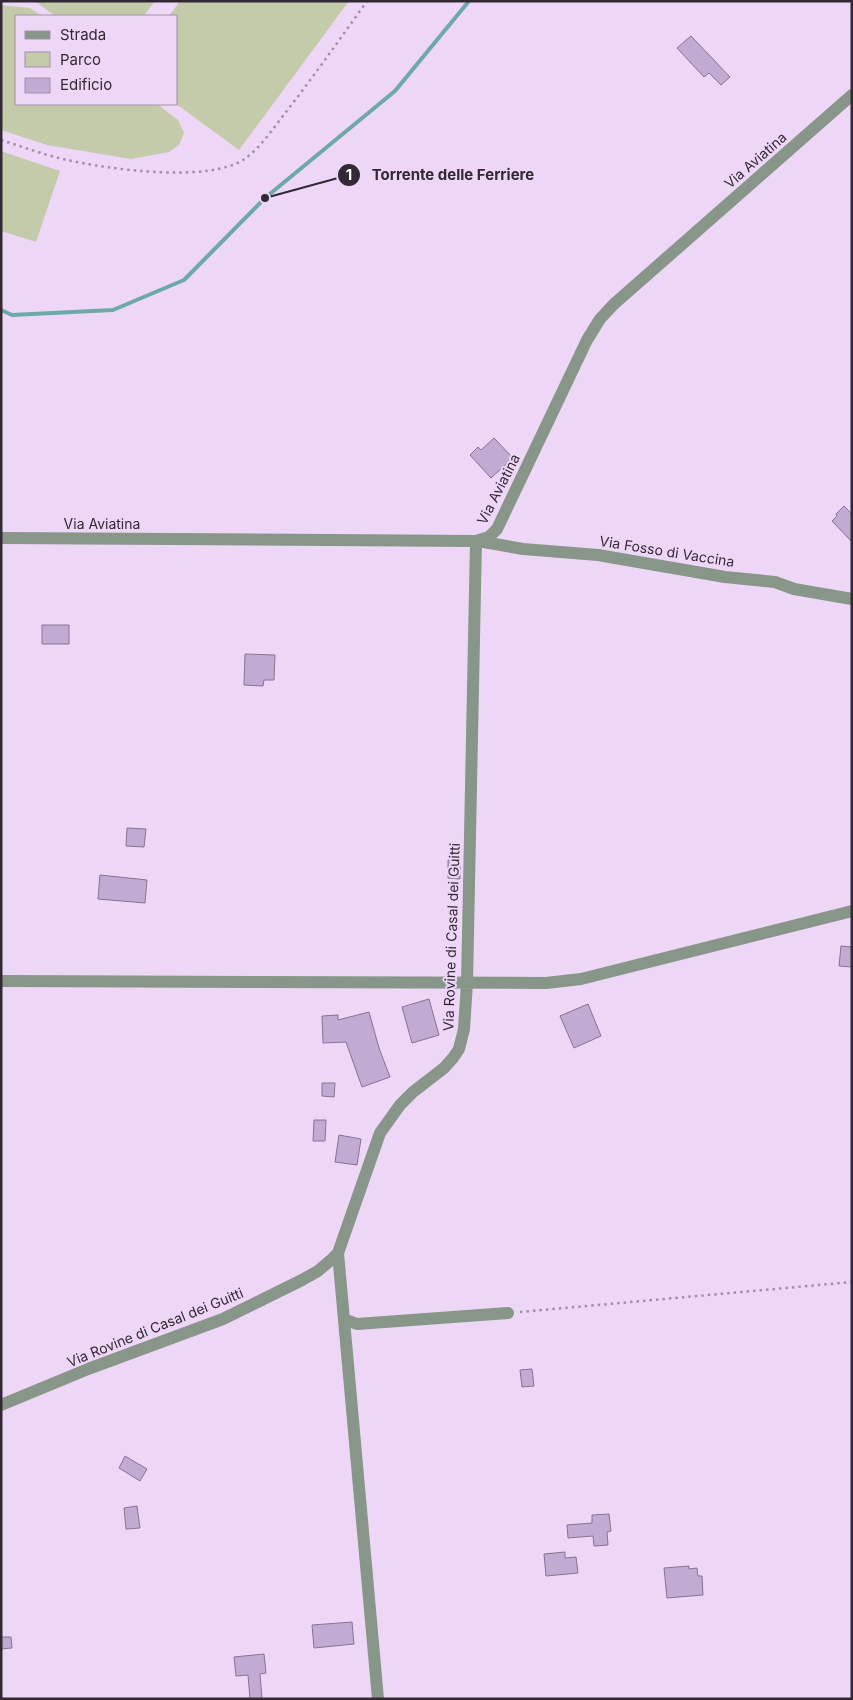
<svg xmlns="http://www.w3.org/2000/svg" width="853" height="1700" viewBox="0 0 853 1700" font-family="Inter,sans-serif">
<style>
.green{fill:#c4cbaa}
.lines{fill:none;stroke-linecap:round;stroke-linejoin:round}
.stream{stroke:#6ea9a9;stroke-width:4}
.building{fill:#c1abd3;stroke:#847491}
.path{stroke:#a08fa6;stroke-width:2.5;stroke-dasharray:2.5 4;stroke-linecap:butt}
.minor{stroke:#879688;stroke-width:12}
.labels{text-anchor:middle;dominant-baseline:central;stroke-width:4;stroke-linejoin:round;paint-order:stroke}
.street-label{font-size:14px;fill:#322935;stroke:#eed7f6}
.leader{fill:none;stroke:#322935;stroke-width:2}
.callout-dot{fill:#322935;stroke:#eed7f6;stroke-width:2}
.mark-label{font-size:15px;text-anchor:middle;font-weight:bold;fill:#fff}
.callout-label{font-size:15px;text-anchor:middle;font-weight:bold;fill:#322935;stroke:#eed7f6;stroke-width:4;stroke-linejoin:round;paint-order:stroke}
</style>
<rect width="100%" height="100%" fill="#eed7f6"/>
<path class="green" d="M35,1H155L144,16H55Z
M180,1H349L239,150L176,104V16H169Z
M1,5L30,8L42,16H16V104H157L178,120L184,133L179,145L169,152L131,159L47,145L1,130Z
M1,151L60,171L36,242L1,231Z"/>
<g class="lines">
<path class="stream" d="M1,310L12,315L113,310L184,280L265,198L395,91L469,1"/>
</g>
<path class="building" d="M691,36L730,77L721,85L709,73L704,77L677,48Z
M494,438L513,458L491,478L470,455L478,447L481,450Z
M844,506L852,514V542L832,521L837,516L836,514Z
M42,625H69V644H42Z
M245,654L275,655L274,680H264L263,686L244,685Z
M127,828L146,829L144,847L126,846Z
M448,860L460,861V879L448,878Z
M100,875L147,880L145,903L98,899Z
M841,946L852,947V967L839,966Z
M429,999L439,1035L412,1043L402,1007Z
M588,1004L601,1036L574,1048L560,1016Z
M369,1012L379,1048L390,1077L362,1087L346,1042L323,1043L322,1016L338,1015V1020Z
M322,1083H335L334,1097L322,1096Z
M314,1120H326L325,1141H313Z
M339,1135L361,1139L357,1165L335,1162Z
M532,1369L534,1386L522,1387L520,1370Z
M125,1456L147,1469L140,1481L119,1468Z
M137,1506L140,1528L126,1529L124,1508Z
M609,1514L611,1531L607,1532L608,1545L594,1546L593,1536L568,1538L567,1525L592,1523V1515Z
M565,1552V1558L576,1557L578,1573L546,1576L544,1554Z
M689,1566V1569L697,1568L698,1576H702L703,1595L667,1598L664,1568Z
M352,1622L354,1644L314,1648L312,1625Z
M1,1637H11L12,1648L1,1649Z
M264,1654L266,1673L260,1674L262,1699H250L248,1675L236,1676L234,1657Z"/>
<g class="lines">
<path class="path" d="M1,140C23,147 45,155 67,160C108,169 211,184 246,158C262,146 274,127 286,112C314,76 340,39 367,1
M520,1312L852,1282"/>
<path class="minor" d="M1,538L476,541L489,537L497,529L587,340L600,319L614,304L852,95
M478,541L523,549L598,555L725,577L775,582L794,589L852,599
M1,981L546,983L581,979L852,911
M338,1253L378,1699
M344,1319L357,1324L508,1313
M1,1405L88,1369L223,1319L302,1280L318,1271L332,1259L338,1253L380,1133L400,1105L413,1092L444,1068L453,1058L459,1049L464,1029L467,983L476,541"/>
</g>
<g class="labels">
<g class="street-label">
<text transform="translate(755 160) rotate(-41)">Via Aviatina</text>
<text transform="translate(498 489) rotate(-63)">Via Aviatina</text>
<text x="102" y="523">Via Aviatina</text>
<text transform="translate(667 551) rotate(9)">Via Fosso di Vaccina</text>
<text transform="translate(451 937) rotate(-88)">Via Rovine di Casal dei Guitti</text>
<text transform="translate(155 1327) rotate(-22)">Via Rovine di Casal dei Guitti</text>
</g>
</g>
<path class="leader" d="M265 198L349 175"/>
<g class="callout-dot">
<circle cx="265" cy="198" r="5"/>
<circle cx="349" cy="175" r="12"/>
</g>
<g class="mark-label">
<text x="349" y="180">1</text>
</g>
<g class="callout-label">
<text x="453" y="180">Torrente delle Ferriere</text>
</g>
<rect width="853" height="1700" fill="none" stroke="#322935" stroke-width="5"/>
<rect x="15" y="15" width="162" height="90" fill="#eed7f6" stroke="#a391a9"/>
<rect x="25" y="31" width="25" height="8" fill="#879688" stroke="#a391a9"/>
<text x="60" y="40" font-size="15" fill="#322935">Strada</text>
<rect x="25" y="52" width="25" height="15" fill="#c4cbaa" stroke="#a391a9"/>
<text x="60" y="65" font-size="15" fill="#322935">Parco</text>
<rect x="25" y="78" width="25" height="15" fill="#c1abd3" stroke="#a391a9"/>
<text x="60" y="90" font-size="15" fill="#322935">Edificio</text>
</svg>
